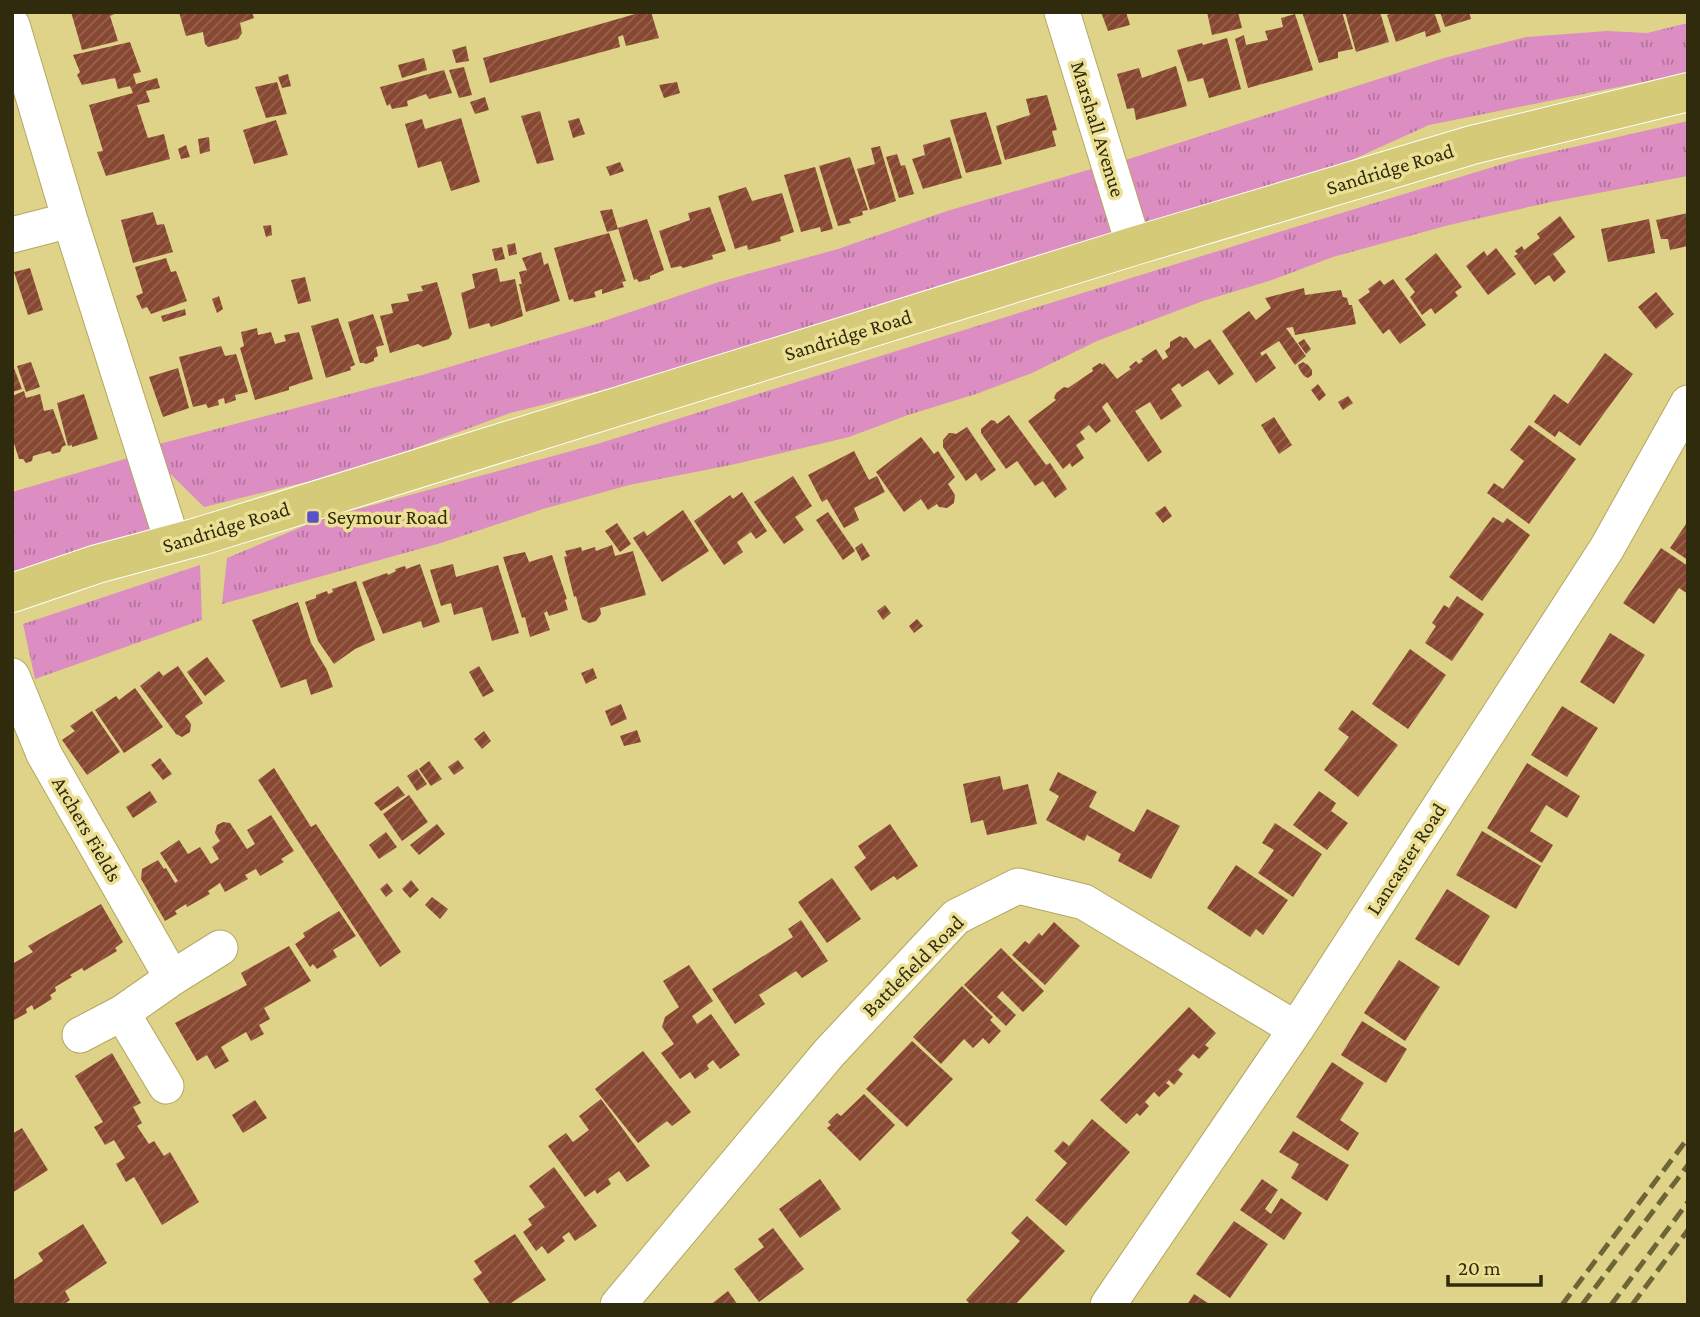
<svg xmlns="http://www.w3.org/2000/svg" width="1700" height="1317" viewBox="0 0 1700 1317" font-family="'Crimson Pro',serif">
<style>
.park{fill:url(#park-tufts)}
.building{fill:url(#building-hatch)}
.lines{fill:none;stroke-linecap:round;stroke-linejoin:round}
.minor-casing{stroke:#b3a75f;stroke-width:37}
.major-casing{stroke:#fff;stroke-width:40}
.minor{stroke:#fff;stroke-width:35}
.major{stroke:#d5ca78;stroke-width:38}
.rail{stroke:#6d6537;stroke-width:5;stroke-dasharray:14 7;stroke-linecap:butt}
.poi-dot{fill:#5852ca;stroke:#ece096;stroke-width:2.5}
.labels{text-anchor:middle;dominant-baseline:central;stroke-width:7;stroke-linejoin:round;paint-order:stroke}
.street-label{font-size:21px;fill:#302b0c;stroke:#ece096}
.poi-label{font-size:21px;fill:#302b0c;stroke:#ece096;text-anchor:start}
</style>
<defs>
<pattern id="park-tufts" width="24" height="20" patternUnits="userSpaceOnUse" patternTransform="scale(1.75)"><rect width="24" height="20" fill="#dc8ec2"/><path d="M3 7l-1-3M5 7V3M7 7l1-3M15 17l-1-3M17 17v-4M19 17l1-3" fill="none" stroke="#b3749c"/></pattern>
<pattern id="building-hatch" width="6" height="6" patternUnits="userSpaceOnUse" patternTransform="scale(1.75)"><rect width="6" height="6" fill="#874730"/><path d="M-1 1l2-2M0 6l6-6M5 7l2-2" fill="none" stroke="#966552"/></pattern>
</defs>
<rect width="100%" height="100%" fill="#dfd389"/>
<path class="park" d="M1688,23V73L1429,125L1290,188L1134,246L1107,166L1444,58L1526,37L1607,31L1647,33Z
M1688,121V176L1551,202L1449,225L1333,257L1272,280L1203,301L1097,341L1032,373L976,394L908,415L849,437L731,465L629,485L543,509L441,543L222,604L227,558L318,520L597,444L1263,237L1516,160Z
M1098,167L1124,239L727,359L510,413L356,470L204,507L144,448L422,375L592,325L719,282L838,249L947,211Z
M135,456L160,532L12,576V492Z
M200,565L202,620L35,679L23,624Z"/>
<path class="building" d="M71,12H118L110,16L118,41L82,50Z
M179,12H252L254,18L240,23L242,33L238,39L208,47L205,44L203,32L186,36Z
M642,12H651L659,38L626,46L623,35L618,37L620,47L490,83L483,58Z
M1101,12H1126L1130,25L1108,31Z
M1207,12H1238L1242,28L1212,35Z
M1302,12H1342L1353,49L1338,52V58L1319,63Z
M1345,12H1380L1389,42L1356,52Z
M1389,12H1434L1441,32L1426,37L1425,31L1396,42L1387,15L1390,14Z
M1440,12H1469L1471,19L1445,27Z
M1295,14L1313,70L1248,88L1235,39L1244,35L1246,45L1268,40L1265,31L1283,27L1281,18Z
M1227,38L1241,89L1209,98L1203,78L1188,82L1177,50L1202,43L1203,45Z
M130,42L141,72L133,74L136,84L157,78L160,88L146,91L150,102L137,105L148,138L164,134L170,159L106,176L97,152L103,151L89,105L133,93L130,86L118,89L115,78L82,85L77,75L80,72L73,55Z
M466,46L469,61L456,63L452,50Z
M424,58L427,70L402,78L398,65Z
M1176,66L1187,106L1136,120L1134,108L1127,109L1117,74L1139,68L1142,78Z
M464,67L472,95L459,98L449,70Z
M444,70L452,93L429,99L426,94L407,101L408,106L392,109L390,104L387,106L380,87Z
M288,74L291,86L282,88L278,77Z
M277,82L287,114L266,118L255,87Z
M677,82L680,93L664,98L659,85Z
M1047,95L1057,130L1052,131L1056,146L1005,160L996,126L1030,115L1026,99Z
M485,97L489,110L475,114L470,102Z
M540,111L554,160L537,164L521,116Z
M986,112L1002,164L966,173L950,120Z
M461,118L480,182L451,191L441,161L418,168L405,124L422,119L425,129Z
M579,118L585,134L573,138L568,121Z
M276,120L288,155L254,164L243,130Z
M209,137L210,151L200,154L198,139Z
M950,137L962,178L923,189L912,159L925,155L923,145Z
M186,145L190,157L181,159L178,149Z
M880,146L896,201L870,210L857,169L875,164L871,148Z
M897,154L901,166L905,165L914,194L899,198L886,157Z
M850,157L868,210L862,211L863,215L849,219L851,223L838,226L819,166Z
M620,162L624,171L610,176L606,167Z
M815,167L833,229L821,232L820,227L801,232L784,175Z
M746,187L752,201L782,193L794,232L780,237L781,241L748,250L747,245L735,249L718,196Z
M710,207L726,251L712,255L713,259L683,268L681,266L671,268L659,231L690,220L688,213Z
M612,209L618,229L607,232L600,211Z
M153,212L157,225L164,224L173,252L133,263L121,220Z
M1688,213V246L1670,250L1668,239H1661L1656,220Z
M1560,216L1575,237L1553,254L1566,272L1554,282L1549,275L1535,285L1514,256L1518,254L1515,251L1522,246L1524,250L1540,238L1537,234Z
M647,219L664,270L650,276V279L639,282L637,279L634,280L618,228Z
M1649,219L1655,253L1608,262L1601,229Z
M271,225L272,235L266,237L263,226Z
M609,233L626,281L622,282L624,287L602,294V289L594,292L596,297L574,302L573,299L569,300L554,248Z
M515,243L517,254L509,256L507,245Z
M502,247L505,259L495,261L492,249Z
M1496,248L1516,274L1488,295L1466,266L1484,251L1487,256Z
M541,252L544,265L548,263L560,301L526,312L519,284H522L519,272L527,270L522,258Z
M1436,253L1462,287L1455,292L1458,296L1435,314L1431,308L1422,315L1410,297L1415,292L1405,279Z
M166,258L171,272L176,271L187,301L151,314L147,307L142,309L136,296L143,293L135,267Z
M30,268L43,310L28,315L14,272Z
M497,268L500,282L515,279L523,316L491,327L489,323L469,329L461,293L475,288L472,274Z
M305,277L311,301L298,304L291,280Z
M1393,279L1426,325L1400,344L1389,329L1383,334L1358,300L1370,292L1368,289L1380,280L1384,285Z
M437,282L452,334L449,339L423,347L418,344L390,353L380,316L393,313L391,304L409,301L407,294L423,291L421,286Z
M1304,288L1305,295L1341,290L1343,297L1347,298L1349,305H1352L1356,324L1295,335L1293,327L1286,328L1306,356L1295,365L1279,341L1260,353L1262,356L1266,353L1276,368L1256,383L1222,331L1249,311L1256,320L1271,308L1265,298Z
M1656,292L1674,314L1656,329L1638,307Z
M219,296L223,309L217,313L212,299Z
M185,309L186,315L163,322L161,316Z
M373,314L384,345L376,347L378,356L374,358V361L366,364L364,363H360L348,322Z
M338,318L355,365L350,367L351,370L326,378L311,326Z
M257,328L258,335L271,332L275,344L286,341L284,335L299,332L313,379L289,387V390L255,400L240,348L244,346L241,332Z
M1180,336L1183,338L1186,337L1195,349L1210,339L1234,374L1219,385L1208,370L1182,387L1179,383L1171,389L1182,406L1161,420L1150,402L1135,411L1162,452L1148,462L1107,402L1102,407L1111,421L1096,433L1089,425L1080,432L1085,439L1076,445L1084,458L1072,467L1070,463L1063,469L1028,421L1056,400L1054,398L1056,393L1064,387L1068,388L1093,371L1092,368L1100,363L1103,365L1104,363L1117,379L1131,369L1129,367L1136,361L1139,364L1143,361L1141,359L1156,349L1163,360L1168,357L1165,351L1170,347V342Z
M1304,339L1311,349L1306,354L1298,343Z
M221,346L225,356L236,354L248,392L235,395L236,400L225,404L224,398L218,400L219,405L208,408L206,404L193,407L179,357Z
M1605,353L1633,374L1580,446L1559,431L1555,437L1534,422L1554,394L1568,404Z
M31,362L40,387L26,392L17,366Z
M1303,362L1308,365L1312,370V375L1308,378L1304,376L1299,369L1298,365Z
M12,363L22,389L12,392Z
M178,368L189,408L163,417L149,377Z
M1318,384L1326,395L1319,401L1311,390Z
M24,391L26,398L40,394L44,411L53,409L66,445L62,447L60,452L52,454L50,451L33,456L32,461L26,463L23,459H19L12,437V420L14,419L12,412V396Z
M84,394L98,439L72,447V445L68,446L57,403Z
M1348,396L1353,403L1343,410L1338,402Z
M1009,415L1046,465L1050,463L1067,489L1055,498L1043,481L1035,486L1017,461L1006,469L981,433V429L991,420L995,421L997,424Z
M1274,417L1292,445L1279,454L1261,425Z
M1529,425L1576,459L1529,524L1487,493L1494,483L1503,489L1524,461L1510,450Z
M967,427L996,470L981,481L976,473L966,481L943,447V440L949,433H952L956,434Z
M921,437L934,454L938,451L955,477L948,484L955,495L954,503L947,508L939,507L937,504L928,510L921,499L904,512L876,472Z
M854,451L869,480L877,476L885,492L854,508L859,520L844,528L827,499L822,502L808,475Z
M793,476L812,506L795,517L804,530L784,544L754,502Z
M742,492L767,531L756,539L751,532L737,542L743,552L724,565L694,521L730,495L733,499Z
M1165,506L1172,516L1163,523L1155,513Z
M683,510L709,551L662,582L633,538L644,531L647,536Z
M828,512L855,551L843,560L816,520Z
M1493,517L1503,523L1507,518L1530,535L1482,601L1449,577Z
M1688,521V560L1670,548Z
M617,523L631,544L620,552L605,531Z
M862,543L870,556L862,561L855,548Z
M612,545L615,556L633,551L646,595L600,608L601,614L596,621L589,623L582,619L576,596L574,597L564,557L567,556L565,551L581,547L582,551L595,547L596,551Z
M1661,548L1688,566V594L1679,588L1654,624L1623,603Z
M525,552L529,562L552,555L567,599L565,600L568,610L549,616L547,611L544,613L550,630L530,637L525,617L522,618L503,557Z
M420,564L440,622L423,628L421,621L383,634L362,582L387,573L388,575L396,571L395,569L405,566L406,569Z
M453,564L456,577L498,565L519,633L492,641L482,607L454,615L451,603L441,606L430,570Z
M356,581L375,640L355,649L334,664L318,641L305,602L316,598V595L327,591L328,594L333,592L332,589Z
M1457,596L1484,614L1452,661L1425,643L1436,626L1432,623L1444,605L1449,608Z
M298,602L311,643L327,670L333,687L311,695L306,679L281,688L252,620Z
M885,605L891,613L883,620L877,611Z
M917,619L923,626L914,633L909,626Z
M1610,633L1645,655L1614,704L1580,682Z
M1410,649L1446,675L1408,729L1372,704Z
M207,657L225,681L205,696L187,672Z
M178,666L203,703L185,716L191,724L190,732L182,737L176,734L140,686L159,671L163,676Z
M479,666L494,691L483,697L469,672Z
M593,668L597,678L586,684L581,673Z
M135,688L163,727L124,753L95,710L116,696L119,700Z
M621,704L627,719L611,726L605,711Z
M1562,706L1598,728L1567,777L1531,755Z
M1352,710L1398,745L1358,797L1324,770L1349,737L1338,729Z
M92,711L120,752L87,775L62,740L75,731L70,726Z
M637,730L641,742L624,746L620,736Z
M484,731L491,741L482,749L474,739Z
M160,758L172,774L163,780L151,765Z
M458,760L464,768L454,775L448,767Z
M429,761L442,779L431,786L419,769Z
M1527,763L1580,796L1567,818L1546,805L1530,831L1553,845L1542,863L1487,828Z
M274,768L311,827L316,824L401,952L380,967L258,780Z
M417,769L427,784L417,791L407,776Z
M1058,772L1097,792L1089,807L1134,832L1147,809L1180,826L1151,879L1118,861L1121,854L1087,835L1084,841L1046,820L1059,796L1049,790Z
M1000,776L1003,790L1028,784L1037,824L987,835L983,820L971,823L963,784Z
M398,786L405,795L381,811L374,803Z
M150,791L157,802L133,818L126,807Z
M1319,791L1336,803L1331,811L1348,823L1327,850L1293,825Z
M409,795L428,822L402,841L383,814Z
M271,815L294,851L281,859L284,862L260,876L256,869L245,875L248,879L225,892L220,883L208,891L210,894L187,907L186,904L175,911L177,914L165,921L141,879L142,869L158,860L164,869L166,868L175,883L178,881L160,853L179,840L188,854L200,847L211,864L219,859L212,847L220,841L215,833L217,825L223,822L230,823L247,849L255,844L247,830Z
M1275,823L1322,854L1293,897L1258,873L1274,850L1262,843Z
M437,824L445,834L419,855L410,845Z
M890,824L918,866L897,880L894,876L871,891L854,867L866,858L858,846Z
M1482,831L1541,866L1516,909L1456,875Z
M386,832L397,847L379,859L369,845Z
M1236,865L1288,900L1263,935L1256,929L1250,937L1207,908Z
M832,878L861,919L827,943L798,902Z
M411,880L419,890L410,898L402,889Z
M387,883L393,891L386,897L380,889Z
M1447,889L1490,916L1459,966L1415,939Z
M432,897L448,909L440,919L425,905Z
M101,904L123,942L115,948L117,951L84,971L82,968L70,975L72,977L55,987L56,991L50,995L52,999L34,1010L32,1005L26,1009L27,1013L12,1021V964L33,952L28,946Z
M339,911L356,936L333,950L337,957L317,969L313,964L310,967L295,944L305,937L303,933Z
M801,920L828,961L802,978L796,971L759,995L765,1004L735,1024L712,989L793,937L788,929Z
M1054,922L1080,946L1045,985L1012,955L1025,941L1029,944L1039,933L1042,936Z
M289,946L311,981L264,1008L270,1019L259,1025L264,1034L251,1041L246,1032L221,1047L229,1061L215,1069L207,1055L197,1061L175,1023L247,985L241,973Z
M1001,948L1044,991L1023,1012L1002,991L997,997L1016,1015L1006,1026L964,985Z
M1399,960L1440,987L1405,1041L1364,1013Z
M689,965L713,1001L692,1016L697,1024L711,1014L740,1055L720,1069L713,1060L707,1065L709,1069L695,1079L690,1072L680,1079L661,1053L674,1044L662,1027L665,1017L679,1007L663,981Z
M962,986L993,1017L990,1020L1001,1031L989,1044L983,1038L973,1048L964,1039L941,1064L913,1037Z
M1189,1007L1216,1033L1205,1045L1209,1048L1199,1059L1193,1054L1178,1070L1183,1074L1174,1085L1169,1080L1166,1083L1170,1086L1159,1097L1154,1092L1145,1102L1149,1106L1140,1116L1137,1113L1126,1124L1100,1100Z
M1362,1021L1407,1049L1386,1083L1341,1055Z
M912,1041L953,1079L907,1127L866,1089Z
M643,1051L691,1112L672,1126L667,1121L638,1143L595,1089Z
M112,1053L141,1103L133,1107L142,1123L137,1126L149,1144L154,1141L164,1156L170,1152L199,1202L162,1225L134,1177L126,1182L116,1164L125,1158L114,1140L105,1145L94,1127L103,1122L75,1076Z
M1332,1062L1364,1083L1340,1120L1359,1133L1348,1151L1296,1117Z
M864,1094L895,1125L860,1161L827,1128L831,1125L828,1122L837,1113L841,1116Z
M601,1099L650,1166L627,1182L619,1171L608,1179L611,1184L597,1194L595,1190L585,1197L548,1146L566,1133L573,1142L589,1130L579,1116Z
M255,1100L267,1118L243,1133L232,1115Z
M1092,1119L1130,1152L1066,1226L1035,1200L1067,1163L1054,1151L1063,1141L1069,1146Z
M22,1128L48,1170L12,1193V1134Z
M1293,1131L1349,1165L1327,1201L1291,1178L1299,1164L1279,1152Z
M554,1167L597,1226L575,1241L569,1232L562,1237L565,1241L548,1254L542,1246L536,1251L523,1232L532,1225L528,1219L545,1207L529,1186Z
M820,1179L841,1209L800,1238L779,1209Z
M1262,1179L1278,1190L1265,1209L1271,1214L1281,1198L1302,1213L1284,1240L1240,1210Z
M1027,1216L1065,1251L1015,1305H971L966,1300L1020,1241L1011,1233Z
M1234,1221L1268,1244L1230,1298L1196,1274Z
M83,1224L107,1263L65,1291L70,1300L63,1305H12V1281L43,1261L38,1253Z
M773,1228L804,1269L759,1302L734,1269L764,1247L758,1239Z
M515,1234L546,1280L508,1305H491L473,1279L482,1273L474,1261Z
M728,1291L738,1305H710Z
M1194,1294L1211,1305H1187Z"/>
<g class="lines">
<defs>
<path id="minor" d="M1062,12L1134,246
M12,25L70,220L173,544
M12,235L70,220
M12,676L44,754L172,978
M122,1013L166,1086
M80,1035L122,1013L172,978L220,948
M618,1305L829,1053L956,917L1018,886L1084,902L1296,1029
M1108,1305L1296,1029L1607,548L1688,403"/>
<path id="major" d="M12,593L97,564L201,536L1134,246L1472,145L1688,92"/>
</defs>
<use href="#minor" class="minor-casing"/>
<use href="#major" class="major-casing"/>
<use href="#minor" class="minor"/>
<use href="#major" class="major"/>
<path class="rail" d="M1562,1305L1688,1138
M1582,1305L1688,1165
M1611,1305L1688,1202
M1632,1305L1688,1230"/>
</g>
<rect class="poi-dot" x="306" y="510" width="14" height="14" rx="3.5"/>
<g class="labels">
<g class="street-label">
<text transform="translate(1098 129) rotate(73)">Marshall Avenue</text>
<text transform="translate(1390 169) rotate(-17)">Sandridge Road</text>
<text transform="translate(848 335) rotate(-17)">Sandridge Road</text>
<text transform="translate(226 527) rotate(-17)">Sandridge Road</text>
<text transform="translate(87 829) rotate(60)">Archers Fields</text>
<text transform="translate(1406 859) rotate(-57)">Lancaster Road</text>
<text transform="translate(913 966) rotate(-45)">Battlefield Road</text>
</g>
<g class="poi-label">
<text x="327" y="517">Seymour Road</text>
</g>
</g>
<rect width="1700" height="1317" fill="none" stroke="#302b0c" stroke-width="28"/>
<path d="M1448 1275v10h93v-10" fill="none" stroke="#302b0c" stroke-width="3.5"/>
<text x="1458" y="1275" font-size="21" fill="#302b0c" stroke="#ece096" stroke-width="5" paint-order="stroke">20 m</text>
</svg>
